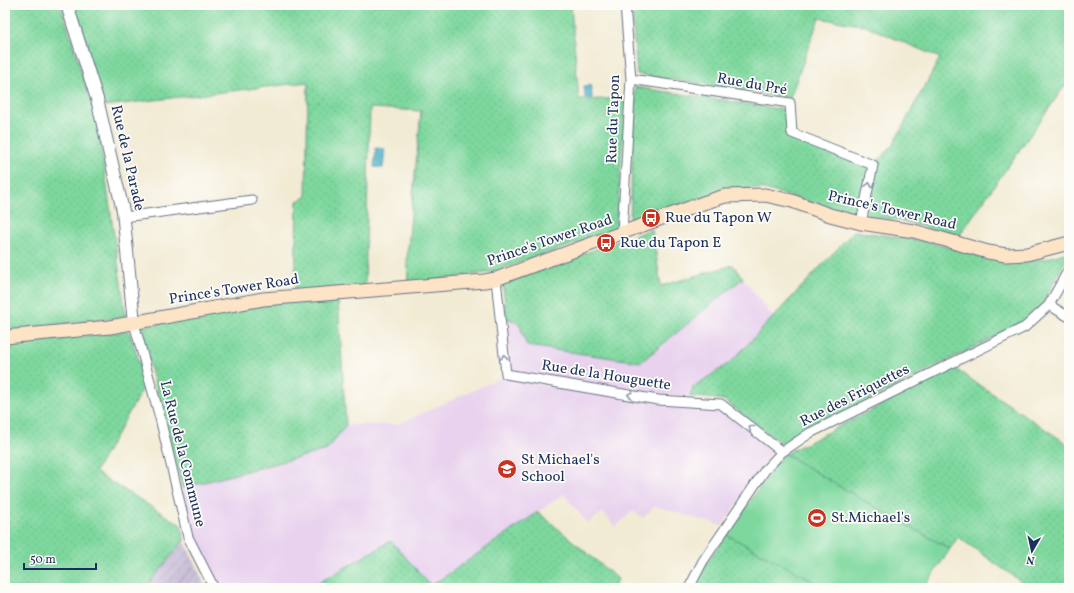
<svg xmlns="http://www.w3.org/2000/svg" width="1074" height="593" viewBox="0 0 1074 593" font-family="Vollkorn,serif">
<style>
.built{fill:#e8d2ee}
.industrial{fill:url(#industrial-furrows)}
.grass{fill:url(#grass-dots);stroke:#4c847e}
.garden{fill:#7ed89e;stroke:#4c847e}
.water{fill:#49b1c8;stroke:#327093}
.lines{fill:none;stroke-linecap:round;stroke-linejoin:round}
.minor-casing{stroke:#667187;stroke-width:11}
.tertiary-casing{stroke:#667187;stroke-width:14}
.secondary-casing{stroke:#667187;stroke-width:15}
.minor{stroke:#fff;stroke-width:9}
.tertiary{stroke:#fff;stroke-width:12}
.secondary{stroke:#fee4c6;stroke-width:13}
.oneway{stroke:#8d97ae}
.labels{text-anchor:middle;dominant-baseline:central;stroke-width:3.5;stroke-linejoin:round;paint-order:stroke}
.street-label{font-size:15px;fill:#1b2f5e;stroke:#fdfcf7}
.poi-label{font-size:15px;fill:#1b2f5e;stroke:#fdfcf7;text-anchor:start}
</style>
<defs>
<pattern id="industrial-furrows" width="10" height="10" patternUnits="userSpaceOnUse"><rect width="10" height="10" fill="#c9bfd7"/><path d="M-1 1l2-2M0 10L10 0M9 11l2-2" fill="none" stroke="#aca4bb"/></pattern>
<pattern id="grass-dots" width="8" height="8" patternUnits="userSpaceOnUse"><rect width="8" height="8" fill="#7ed89e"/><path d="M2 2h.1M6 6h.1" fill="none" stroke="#6cba8a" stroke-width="1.8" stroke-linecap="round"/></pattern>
</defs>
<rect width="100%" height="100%" fill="#fdfcf7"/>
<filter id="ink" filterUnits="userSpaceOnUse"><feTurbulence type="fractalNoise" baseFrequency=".025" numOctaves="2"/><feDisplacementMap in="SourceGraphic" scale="8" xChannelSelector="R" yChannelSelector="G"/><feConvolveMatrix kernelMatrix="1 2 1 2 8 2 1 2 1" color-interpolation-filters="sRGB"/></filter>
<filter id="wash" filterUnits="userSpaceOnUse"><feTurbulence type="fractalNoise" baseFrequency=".012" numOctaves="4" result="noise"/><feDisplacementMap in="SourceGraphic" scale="16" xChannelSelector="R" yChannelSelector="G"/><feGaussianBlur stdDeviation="0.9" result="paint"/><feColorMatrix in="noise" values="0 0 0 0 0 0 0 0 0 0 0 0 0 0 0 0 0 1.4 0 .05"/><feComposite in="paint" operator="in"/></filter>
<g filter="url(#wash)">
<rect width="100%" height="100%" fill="#f2ebd4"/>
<path class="built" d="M743,278L773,317L731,362L693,387L690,396L651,394L511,371L506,318L641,362Z
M502,377L551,387L657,402L718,407L773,450L722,526L655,506L643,518L633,511L615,527L603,512L587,523L564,494L431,586L391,541L310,588H220L192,540L182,488L327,450L346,425L399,424Z"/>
<path class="industrial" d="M184,540L206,588H145Z"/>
<path class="grass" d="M5,5H61L98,126L126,317L5,330Z
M71,5H571L579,100L626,98L616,228L613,231L492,272L408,284L407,258L421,111L370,108L365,287L295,291L297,201L306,197L308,82L104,106Z
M631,5H1069V80L958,237L900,220L869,217L866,212L867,200L878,161L892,146L940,58L866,26L819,18L790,98L637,74Z
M635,87L786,110L790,138L870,167L861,210L853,215L765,189L734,188L630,220Z
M652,229L661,286L733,265L743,278L641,362L527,346L519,323L506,318L503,283Z
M854,231L926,241L988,258L1014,261L1045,259L1064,253L1068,256L1041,306L1022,323L782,444L724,400L690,396L693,387L731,362Z
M338,299L346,425L327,450L182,488L140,327L264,303Z
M129,331L146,383L95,472L181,525L184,540L145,588H5V344Z
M954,368L1069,445V456L1067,459L1069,460V588H1030L958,537L950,549L866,502L785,454Z
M538,512L618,579L614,588H310L391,541L431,586Z
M727,535L827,588H693L707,562Z"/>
<path class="garden" d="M785,454L866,502L950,549L924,588H827L727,535L779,459Z"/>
<path class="water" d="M591,85L592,98H585L584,86Z
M376,148L385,149L383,168L374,167Z"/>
</g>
<g filter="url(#ink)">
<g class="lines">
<defs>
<path id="minor" d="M631,79L790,103L792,133L873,165L861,223
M124,217L252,200
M622,233L631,79L625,5
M496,279L506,374L658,400L721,404L782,452
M1049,305L1069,317
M134,323L160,418L188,537L214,588
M689,588L703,561L765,470L782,452L810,433L1025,327L1049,305L1069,269"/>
<path id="tertiary" d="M67,5L97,99L123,211L134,323"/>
<path id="secondary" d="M5,337L110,327L263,299L484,281L496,279L703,203L725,196L765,195L792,201L830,215L861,223L914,231L988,252L1006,255L1027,254L1069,243"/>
</defs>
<use href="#minor" class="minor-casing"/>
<use href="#tertiary" class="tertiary-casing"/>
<use href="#secondary" class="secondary-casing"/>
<use href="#minor" class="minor"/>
<use href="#tertiary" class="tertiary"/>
<use href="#secondary" class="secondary"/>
</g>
<defs><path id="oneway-chevron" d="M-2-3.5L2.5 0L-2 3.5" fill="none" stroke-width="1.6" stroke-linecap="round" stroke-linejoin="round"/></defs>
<g class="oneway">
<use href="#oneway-chevron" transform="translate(869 185) rotate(-78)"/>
<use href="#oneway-chevron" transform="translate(504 357) rotate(-95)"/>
<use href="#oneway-chevron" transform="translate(630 395) rotate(-170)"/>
<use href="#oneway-chevron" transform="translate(751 428) rotate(-141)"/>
</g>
</g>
<defs>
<symbol id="bus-disc" viewBox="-11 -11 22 22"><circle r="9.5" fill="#c8321e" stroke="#fdfcf7"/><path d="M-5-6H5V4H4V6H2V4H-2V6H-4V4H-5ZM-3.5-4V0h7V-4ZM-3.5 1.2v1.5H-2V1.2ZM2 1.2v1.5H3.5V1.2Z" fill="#fff"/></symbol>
<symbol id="school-disc" viewBox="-11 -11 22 22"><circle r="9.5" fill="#c8321e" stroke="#fdfcf7"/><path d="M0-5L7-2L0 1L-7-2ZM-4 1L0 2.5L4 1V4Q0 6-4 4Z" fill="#fff"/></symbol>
<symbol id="stadium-disc" viewBox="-11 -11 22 22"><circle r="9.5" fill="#c8321e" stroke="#fdfcf7"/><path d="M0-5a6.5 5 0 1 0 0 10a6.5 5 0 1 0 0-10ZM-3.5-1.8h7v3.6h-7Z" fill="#fff"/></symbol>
</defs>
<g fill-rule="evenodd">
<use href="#bus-disc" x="640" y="207" width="22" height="22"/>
<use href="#bus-disc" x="595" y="232" width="22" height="22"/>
<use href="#school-disc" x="496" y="458" width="22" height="22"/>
<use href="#stadium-disc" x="806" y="507" width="22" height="22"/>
</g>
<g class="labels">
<g class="street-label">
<text transform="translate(752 85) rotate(10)">Rue du Pré</text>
<text transform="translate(614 119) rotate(-88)">Rue du Tapon</text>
<text transform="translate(127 158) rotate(77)">Rue de la Parade</text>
<text transform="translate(892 211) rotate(13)">Prince's Tower Road</text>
<text transform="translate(550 241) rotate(-19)">Prince's Tower Road</text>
<text transform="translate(234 290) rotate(-9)">Prince's Tower Road</text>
<text transform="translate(606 376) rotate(9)">Rue de la Houguette</text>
<text transform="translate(855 396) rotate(-27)">Rue des Friquettes</text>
<text transform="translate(182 454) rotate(76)">La Rue de la Commune</text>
</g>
<g class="poi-label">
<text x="665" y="218">Rue du Tapon W</text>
<text x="620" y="243">Rue du Tapon E</text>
<text x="521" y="460">St Michael's<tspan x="521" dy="17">School</tspan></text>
<text x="831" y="518">St.Michael's</text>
</g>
</g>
<rect width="1074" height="593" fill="none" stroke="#fdfcf7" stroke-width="20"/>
<g transform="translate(1032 551) rotate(189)" stroke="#fdfcf7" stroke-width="3" paint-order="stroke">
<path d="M0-3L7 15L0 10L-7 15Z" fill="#1b2f5e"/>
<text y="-6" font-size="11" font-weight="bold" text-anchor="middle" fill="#1b2f5e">N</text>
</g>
<path d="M24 563v6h72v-6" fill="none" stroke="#1b2f5e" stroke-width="2"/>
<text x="30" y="563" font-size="12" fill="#1b2f5e" stroke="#fdfcf7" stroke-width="3" paint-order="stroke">50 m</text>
</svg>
